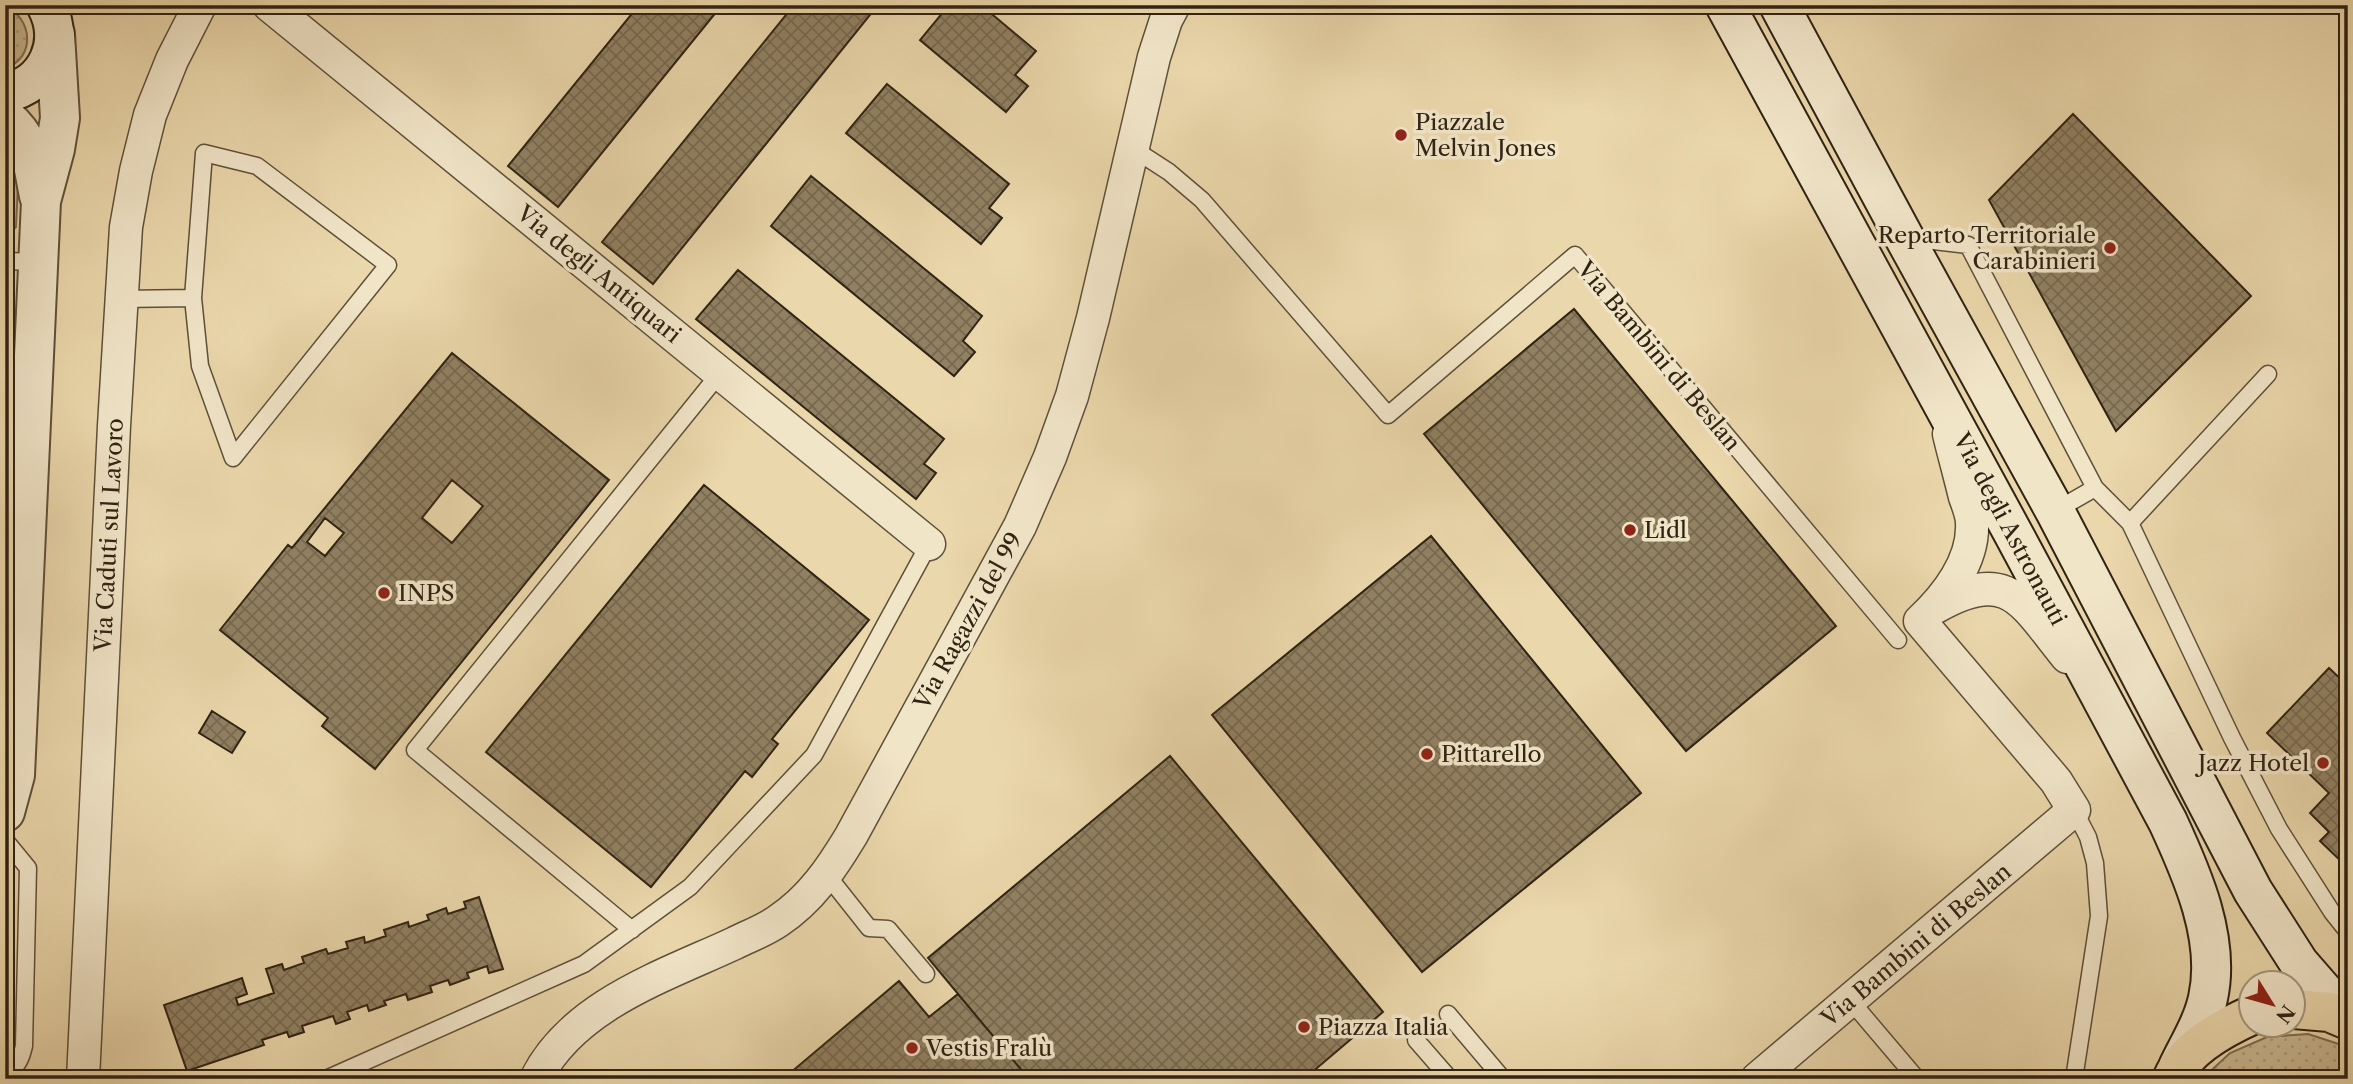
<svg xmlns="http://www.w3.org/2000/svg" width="2353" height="1084" viewBox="0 0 2353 1084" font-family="'Libre Caslon Text',serif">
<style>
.grass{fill:url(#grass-dots);stroke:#7d6e52;stroke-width:2}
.building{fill:url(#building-cross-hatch);stroke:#302313;stroke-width:2;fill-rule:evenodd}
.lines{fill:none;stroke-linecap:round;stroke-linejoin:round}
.service-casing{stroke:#5e5039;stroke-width:19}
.minor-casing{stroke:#5e5039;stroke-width:35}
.tertiary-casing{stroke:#5e5039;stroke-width:42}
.secondary-casing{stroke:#302313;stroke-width:42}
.primary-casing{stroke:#302313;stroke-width:42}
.service{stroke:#f1e5c8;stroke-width:16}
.minor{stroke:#f1e5c8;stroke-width:32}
.tertiary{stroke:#f1e5c8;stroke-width:38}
.secondary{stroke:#f1e5c8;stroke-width:38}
.primary{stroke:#ead7ab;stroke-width:38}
.poi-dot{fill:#8f2418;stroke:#f1e5c8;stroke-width:2.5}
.labels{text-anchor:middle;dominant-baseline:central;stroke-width:7;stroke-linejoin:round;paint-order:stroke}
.poi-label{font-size:23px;fill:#302313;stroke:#f1e5c8;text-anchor:start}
.street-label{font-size:23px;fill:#302313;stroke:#f1e5c8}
</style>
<defs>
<pattern id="grass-dots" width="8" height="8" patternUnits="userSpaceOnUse" patternTransform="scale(1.75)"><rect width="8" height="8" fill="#cab891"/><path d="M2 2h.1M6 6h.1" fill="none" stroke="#ae9e7c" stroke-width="1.8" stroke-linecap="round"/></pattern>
<pattern id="building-cross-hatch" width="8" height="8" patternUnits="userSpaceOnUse" patternTransform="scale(1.75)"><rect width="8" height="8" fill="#918162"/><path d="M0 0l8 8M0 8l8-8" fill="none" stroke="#776950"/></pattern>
</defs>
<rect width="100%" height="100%" fill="#ead7ab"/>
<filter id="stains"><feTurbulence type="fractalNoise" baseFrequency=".00286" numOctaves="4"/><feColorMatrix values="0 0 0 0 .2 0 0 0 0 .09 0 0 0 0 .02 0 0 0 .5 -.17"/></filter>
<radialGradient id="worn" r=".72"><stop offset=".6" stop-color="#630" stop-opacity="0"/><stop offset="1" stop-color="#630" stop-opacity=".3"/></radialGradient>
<path class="grass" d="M5,7C33,17 36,59 5,68Z
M5,136L19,164L16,227L5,238Z
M2308,1034L2348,1047V1079H2202L2230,1053L2267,1037Z"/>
<path class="building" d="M639,5H722L558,207L508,166Z
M794,5H878L653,284L602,242Z
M949,5H981L1036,51L1015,75L1028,86L1006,112L920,40Z
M887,84L1009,184L989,208L1002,218L981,244L846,133Z
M2073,114L2251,296L2116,431L1989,200Z
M811,176L982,316L963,341L975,352L954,376L771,226Z
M738,270L944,439L924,464L936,473L916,499L696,319Z
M1574,309L1836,626L1686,751L1424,434Z
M452,353L609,480L375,769L322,726L328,718L220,630L288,545L292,548ZM452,480L483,506L452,543L422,518ZM325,518L344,533L325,556L307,542Z
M704,485L869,620L772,739L778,744L752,777L745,771L651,887L486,752Z
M1431,536L1641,793L1422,972L1212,715Z
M2329,668L2348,686V868L2320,841L2329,832L2310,813L2329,793L2267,733Z
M212,711L245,732L232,753L199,733Z
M1170,756L1383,1012L1304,1079H1029L928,958Z
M479,897L503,969L489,973L487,966L467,973L469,978L450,985L448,980L430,986L432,992L408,1000L406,994L384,1001L386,1005L369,1011L367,1005L347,1012L350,1019L336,1024L333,1016L302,1026L304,1032L289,1037L287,1032L262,1040L264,1045L187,1071L164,1005L242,978L247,994L236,998L238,1005L274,993L266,969L282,964L284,970L304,963L302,957L326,949L328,954L348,948L346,942L364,937L365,943L386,936L384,930L408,922L409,927L429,920L427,915L446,908L448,914L466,908L464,902Z
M899,981L929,1017L958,994L1029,1079H783Z"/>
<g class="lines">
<defs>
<path id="service" d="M1132,148L1169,172L1202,200L1388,415L1575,255L1898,640
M1908,238L1968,245L2095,488L2130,523L2232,738L2279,829L2332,912L2348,932
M5,261L38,262
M120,299L193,298L200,366L233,458L388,265L257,166L204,153L193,298
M2055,511L2095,488
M2130,523L2268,374
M5,840L28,868L24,1046C21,1059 17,1068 5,1074
M827,875L869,928L888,929L926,974
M632,930L415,750L720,373
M1850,1000L1917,1079
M1448,1014L1503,1079
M1416,1040L1450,1079
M326,1079L584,964L690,887L814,755L929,544
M2074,1079L2099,916L2095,863L2088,837L2074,810"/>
<path id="minor" d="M269,5L929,544
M1936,607C2009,565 2023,603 2067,657
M83,1079L114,426L126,227L136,171L150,115L172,60L200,5
M536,1079C573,1005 664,976 735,943C749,936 765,930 778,921C811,899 831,869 851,836L1020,526L1050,457L1072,396L1093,318L1154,57L1166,20L1174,5
M1757,1079L2074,810L2056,781L1920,621C1946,597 1974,561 1972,523C1972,515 1968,505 1965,497C1960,476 1954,455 1949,434"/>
<path id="tertiary" d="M5,117C33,141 32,162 39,196
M5,812L15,775L41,201L55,149L60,118L55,34"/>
<path id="secondary" d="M1725,5L2013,533L2168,822C2192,874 2221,939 2208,998C2203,1022 2189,1044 2178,1067
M1779,5L1904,237L2055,511L2253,891L2299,963L2326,994L2348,1014
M5,93C47,85 66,42 46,5"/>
<path id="primary" d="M2294,1009L2329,1012L2348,1020
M2172,1079C2185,1049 2223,1028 2252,1015"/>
</defs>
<use href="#service" class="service-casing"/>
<use href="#minor" class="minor-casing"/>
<use href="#tertiary" class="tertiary-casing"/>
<use href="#secondary" class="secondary-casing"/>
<use href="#primary" class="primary-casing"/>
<use href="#service" class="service"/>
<use href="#minor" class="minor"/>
<use href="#tertiary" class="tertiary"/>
<use href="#secondary" class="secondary"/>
<use href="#primary" class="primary"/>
</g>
<g class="poi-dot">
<circle cx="1401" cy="135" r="7"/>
<circle cx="2110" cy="248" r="7"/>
<circle cx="1630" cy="530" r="7"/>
<circle cx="384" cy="593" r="7"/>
<circle cx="1427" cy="754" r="7"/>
<circle cx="2323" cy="763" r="7"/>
<circle cx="1304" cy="1027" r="7"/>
<circle cx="912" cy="1048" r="7"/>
</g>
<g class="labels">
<g class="poi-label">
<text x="1415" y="122">Piazzale<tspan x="1415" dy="26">Melvin Jones</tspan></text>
<text x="2096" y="235" text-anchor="end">Reparto Territoriale<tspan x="2096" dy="26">Carabinieri</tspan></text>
<text x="1644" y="530">Lidl</text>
<text x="398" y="593">INPS</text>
<text x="1441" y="754">Pittarello</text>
<text x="2309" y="763" text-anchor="end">Jazz Hotel</text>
<text x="1318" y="1027">Piazza Italia</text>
<text x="926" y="1048">Vestis Fralù</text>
</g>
<g class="street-label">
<text transform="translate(599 274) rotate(39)">Via degli Antiquari</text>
<text transform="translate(1659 356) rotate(50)">Via Bambini di Beslan</text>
<text transform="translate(2010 529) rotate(62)">Via degli Astronauti</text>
<text transform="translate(109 535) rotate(-87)">Via Caduti sul Lavoro</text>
<text transform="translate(968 621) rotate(-61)">Via Ragazzi del 99</text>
<text transform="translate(1916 945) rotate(-40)">Via Bambini di Beslan</text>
</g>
</g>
<rect width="2353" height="1084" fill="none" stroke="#ead7ab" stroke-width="28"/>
<rect x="7" y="7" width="2339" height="1070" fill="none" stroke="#302313" stroke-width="3.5"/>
<rect x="14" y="14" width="2325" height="1056" fill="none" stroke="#302313" stroke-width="2"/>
<g transform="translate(2272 1004) rotate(127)"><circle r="33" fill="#f1e5c8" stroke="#a49780" stroke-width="2"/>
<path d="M0-5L12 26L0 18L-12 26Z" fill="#8f2418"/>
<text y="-10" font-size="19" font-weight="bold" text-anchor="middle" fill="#302313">N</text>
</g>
<rect width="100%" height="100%" filter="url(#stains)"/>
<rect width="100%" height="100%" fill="url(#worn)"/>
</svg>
